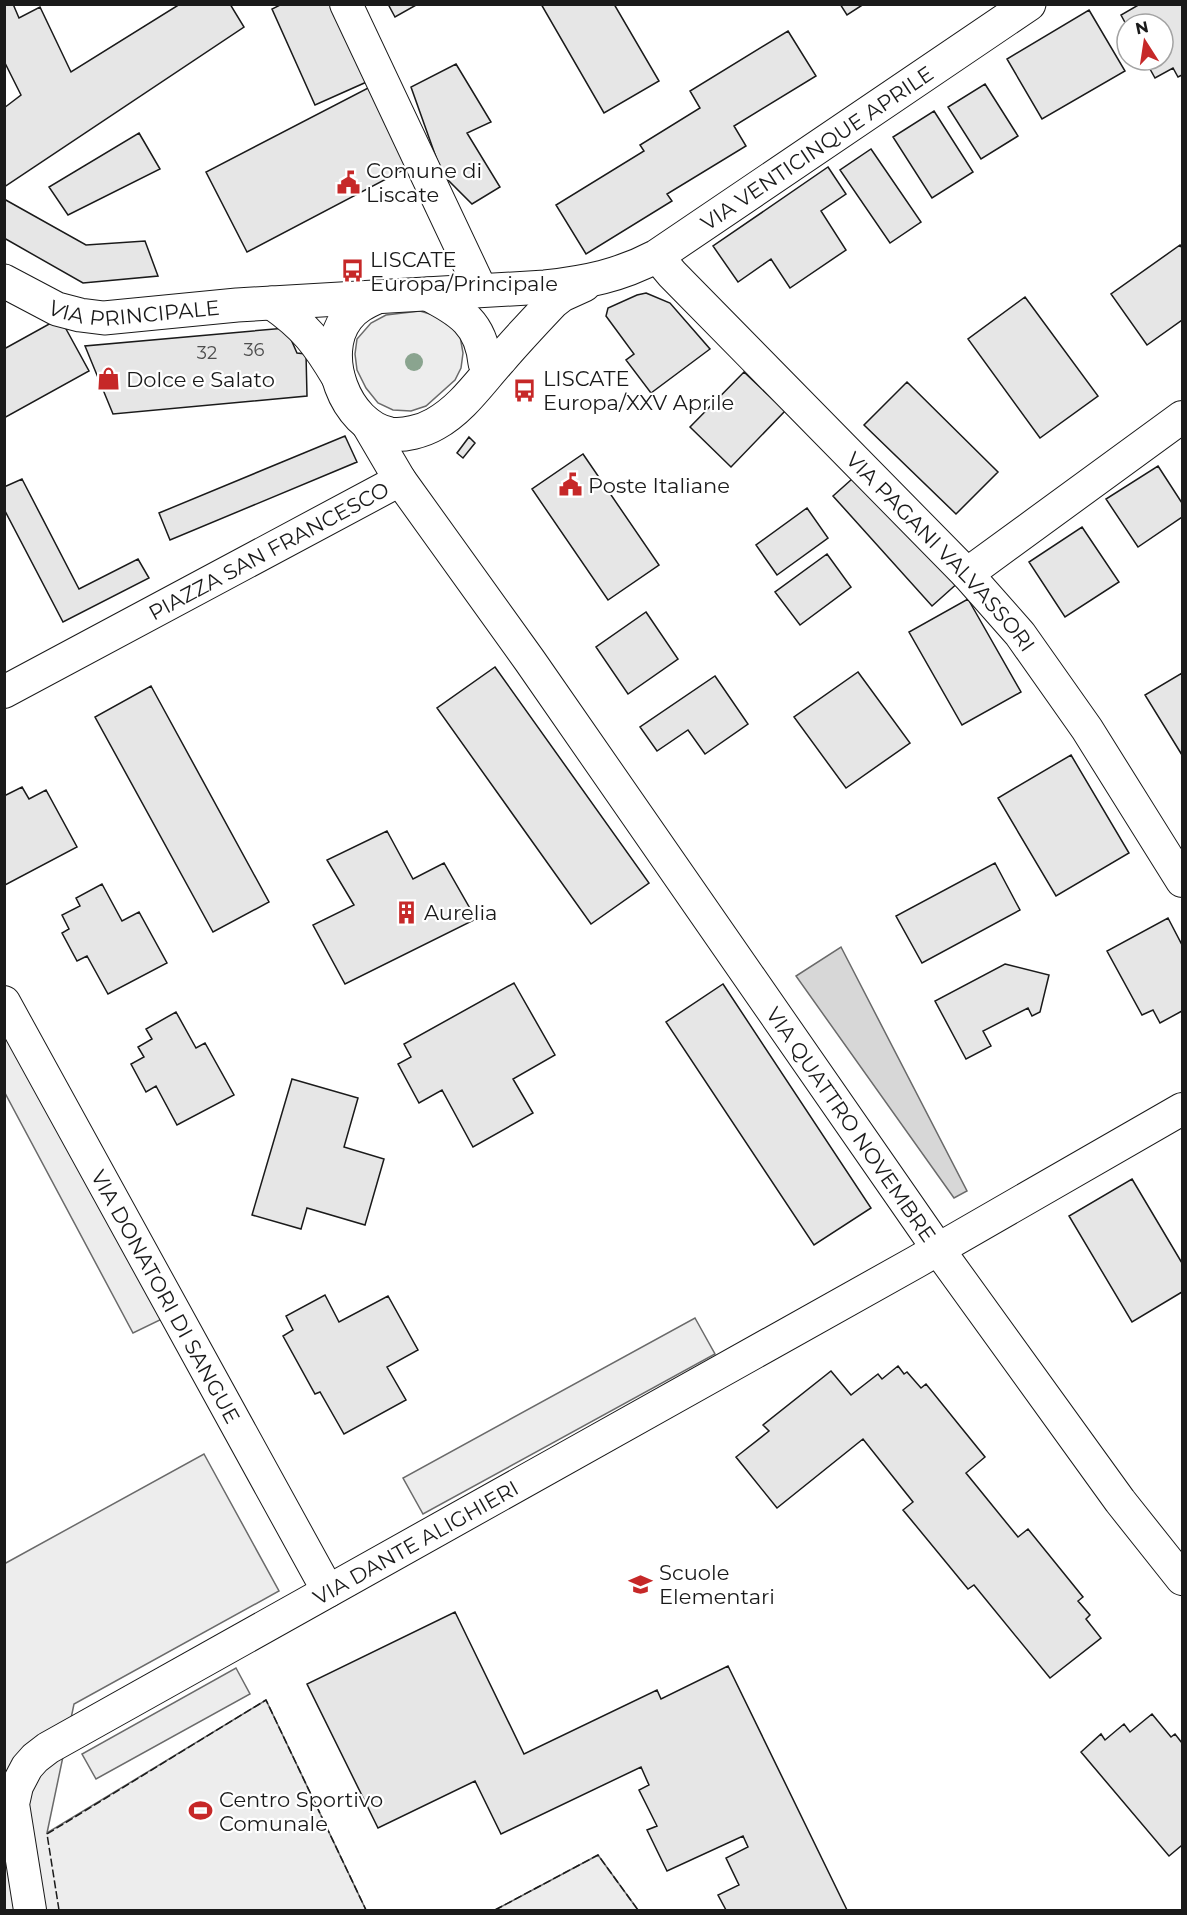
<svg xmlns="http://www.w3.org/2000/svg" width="1187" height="1915" viewBox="0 0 1187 1915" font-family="Montserrat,sans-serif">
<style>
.built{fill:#ededed;stroke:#6a6a6a;stroke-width:1.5}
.water{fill:#d7d7d7;stroke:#6a6a6a;stroke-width:1.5}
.building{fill:#e6e6e6;stroke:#1a1a1a;stroke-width:1.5}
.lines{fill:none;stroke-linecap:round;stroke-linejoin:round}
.street-casing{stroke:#1a1a1a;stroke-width:34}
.secondary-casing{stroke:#1a1a1a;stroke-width:35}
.street{stroke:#fff;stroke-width:32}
.secondary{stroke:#fff;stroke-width:33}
.fence{stroke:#1a1a1a;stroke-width:1.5;stroke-dasharray:8 3;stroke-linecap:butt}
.tree{fill:#8aa48f}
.labels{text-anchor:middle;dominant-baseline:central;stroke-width:4.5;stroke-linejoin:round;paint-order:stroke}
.number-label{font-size:18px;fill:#4d4d4d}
.street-label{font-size:21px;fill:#1a1a1a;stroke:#fff}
.poi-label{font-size:21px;fill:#1a1a1a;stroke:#fff;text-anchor:start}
</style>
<rect width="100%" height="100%" fill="#fff"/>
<path class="built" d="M420,311L440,317L451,325L460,336L463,353L461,368L455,380L426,406L411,411L393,410L378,403L366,388L357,370L355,354L357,339L371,323L386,315Z
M4,1033L162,1319L133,1333L5,1093Z
M695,1318L715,1354L423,1514L403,1478Z
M204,1454L279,1591L74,1704L47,1833L266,1700L366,1910H5L4,1564Z
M236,1668L250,1694L96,1779L82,1754Z
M598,1855L638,1910H495Z"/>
<path class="water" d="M841,947L967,1191L954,1198L796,976Z"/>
<path class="building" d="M4,4H13L19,18L40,7L71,72L180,4H230L244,27L4,187V108L21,95L4,61Z
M282,4H336L371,80L315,105L272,9Z
M388,4H418L395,17Z
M541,4H614L659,81L604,113Z
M840,4H864L847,15Z
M1140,4H1182V75L1178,77L1173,68L1155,78L1145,60H1163V24H1127V26L1121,15Z
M1089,10L1125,71L1042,119L1007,59Z
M788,31L816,76L734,126L746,146L667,194L672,201L586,254L556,205L644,151L640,145L700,108L690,91Z
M456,64L491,122L467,133L500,187L472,204L442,174L411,87Z
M985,84L1018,136L981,159L948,107Z
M370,87L411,166L247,252L206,172Z
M934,111L973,172L932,198L893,137Z
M139,133L160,169L68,215L49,187Z
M871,149L921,222L890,243L840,170Z
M828,167L846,194L821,211L846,250L790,288L771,259L738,282L713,246Z
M4,199L86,245L145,241L158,276L83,283L4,238Z
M1180,245L1182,248V320L1147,345L1111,294Z
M646,293L670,303L710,349L651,393L626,360L634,354L606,316L608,308L637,295Z
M1025,297L1098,396L1040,438L968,339Z
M60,318L89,371L4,418V349Z
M286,328L297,353L306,354L307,396L113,414L85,346Z
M744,372L785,411L731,467L690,427Z
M907,382L998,472L956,514L864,425Z
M345,436L357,462L170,540L159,513Z
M469,437L475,443L463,458L457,453Z
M583,454L659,565L608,600L532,489Z
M1158,466L1182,503V517L1138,547L1106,499Z
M861,471L960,581L932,606L833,496Z
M22,479L79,589L138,559L149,578L63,622L4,509V487Z
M807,508L828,538L777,575L756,545Z
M1082,527L1119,582L1065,617L1029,562Z
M827,554L851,587L800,625L775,592Z
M968,599L1021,692L962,725L909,632Z
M646,612L678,659L628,694L596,647Z
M495,667L649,883L591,924L437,708Z
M858,672L910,743L846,788L794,717Z
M1182,673V755L1145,695Z
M715,676L748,724L705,754L688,730L657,751L640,727Z
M151,686L269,902L213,932L95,717Z
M1071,755L1129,853L1056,896L998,798Z
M22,787L29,799L46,790L77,847L5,885L4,796Z
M387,831L413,879L444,863L476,919L345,984L313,925L354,905L327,860Z
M995,863L1020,910L922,963L896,916Z
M102,884L122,921L139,912L167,963L108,994L87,956L77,961L62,933L69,929L62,915L80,906L76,898Z
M1168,918L1182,945V1011L1160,1023L1153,1010L1142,1015L1107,951Z
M1005,964L1049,975L1040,1012L1032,1016L1028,1008L983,1031L991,1046L966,1059L935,1001Z
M514,983L555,1055L513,1079L533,1113L473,1147L442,1090L419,1103L398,1064L411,1057L404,1044Z
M723,984L871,1208L814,1245L666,1022Z
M176,1012L196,1048L205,1043L234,1095L177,1125L156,1086L146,1092L131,1064L144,1057L138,1047L152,1039L146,1029Z
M292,1079L358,1098L344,1147L384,1159L365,1225L307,1208L301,1229L252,1215Z
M1132,1179L1182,1263V1292L1132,1322L1069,1216Z
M325,1295L339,1322L388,1296L418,1350L387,1367L406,1400L344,1434L320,1392L315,1394L283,1336L293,1330L286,1316Z
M898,1366L904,1374L907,1372L921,1388L926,1384L985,1457L966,1473L1018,1537L1028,1529L1083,1597L1078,1601L1090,1615L1086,1619L1101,1638L1050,1678L974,1585L968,1589L903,1510L913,1502L863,1439L777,1508L736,1457L769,1431L763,1425L831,1371L851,1395L878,1374L882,1379Z
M455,1612L524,1754L657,1690L661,1699L728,1666L847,1910H726L718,1895L739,1885L726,1858L748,1847L743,1836L667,1871L647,1830L657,1826L639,1790L649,1785L641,1767L501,1834L475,1781L378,1828L307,1684Z
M1152,1714L1171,1737L1175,1734L1182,1743V1847L1181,1846L1169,1856L1081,1752L1101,1734L1105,1740L1124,1724L1130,1732Z"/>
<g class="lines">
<defs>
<g id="street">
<path d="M346,4L481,290"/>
<path id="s1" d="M657,256L672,274L967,574L1020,634L1087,729L1182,881"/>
<path id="s2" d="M366,422L400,480L530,661L938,1249L1120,1501L1182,1579"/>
<path d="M967,574L1182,417"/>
<path id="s3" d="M4,692L400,480"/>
<path id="s4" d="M4,1002L328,1591"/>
<path id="s5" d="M30,1910L13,1804L17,1786L27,1767L35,1758L48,1748L916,1262L1182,1109"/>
</g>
<g id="secondary">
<path id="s6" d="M4,281L57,309L80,315L104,318L237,305L545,287C587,282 619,276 657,256L1029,4"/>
<path d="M428,294C461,312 481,323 485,363"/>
<path d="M377,297C366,302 355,307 347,318C319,354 345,425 390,434C404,436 423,431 435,424C462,409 480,382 500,360C517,340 535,321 553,302L562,295L584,285"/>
<path d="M272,303C305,326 318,343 338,377"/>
</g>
</defs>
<use href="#street" class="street-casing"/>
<use href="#secondary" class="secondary-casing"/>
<use href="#street" class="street"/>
<use href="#secondary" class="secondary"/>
<path class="fence" d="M59,1910L47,1834L266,1700L366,1910
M495,1910L598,1855L638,1910"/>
</g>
<circle class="tree" cx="414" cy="362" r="9"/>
<defs>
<symbol id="civic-bare" viewBox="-9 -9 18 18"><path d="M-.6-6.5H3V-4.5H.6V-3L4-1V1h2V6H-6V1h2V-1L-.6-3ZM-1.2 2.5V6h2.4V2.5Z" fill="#c62828" stroke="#fff" stroke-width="2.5" paint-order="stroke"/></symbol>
<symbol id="bus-bare" viewBox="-9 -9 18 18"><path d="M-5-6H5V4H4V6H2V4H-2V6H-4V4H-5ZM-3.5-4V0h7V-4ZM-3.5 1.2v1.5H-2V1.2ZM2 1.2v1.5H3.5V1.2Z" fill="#c62828" stroke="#fff" stroke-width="2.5" paint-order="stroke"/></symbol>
<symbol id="shop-bare" viewBox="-9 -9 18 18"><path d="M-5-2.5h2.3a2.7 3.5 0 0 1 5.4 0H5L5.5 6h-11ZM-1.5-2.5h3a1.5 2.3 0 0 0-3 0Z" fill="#c62828" stroke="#fff" stroke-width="2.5" paint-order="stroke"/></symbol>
<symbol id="building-bare" viewBox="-9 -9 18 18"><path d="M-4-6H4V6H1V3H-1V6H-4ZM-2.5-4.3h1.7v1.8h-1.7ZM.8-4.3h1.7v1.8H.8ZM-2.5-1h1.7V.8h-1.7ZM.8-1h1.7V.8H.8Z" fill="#c62828" stroke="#fff" stroke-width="2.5" paint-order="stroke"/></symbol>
<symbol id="school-bare" viewBox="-9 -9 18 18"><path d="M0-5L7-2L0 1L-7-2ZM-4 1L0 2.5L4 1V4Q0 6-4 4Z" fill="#c62828" stroke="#fff" stroke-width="2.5" paint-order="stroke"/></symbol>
<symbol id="stadium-bare" viewBox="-9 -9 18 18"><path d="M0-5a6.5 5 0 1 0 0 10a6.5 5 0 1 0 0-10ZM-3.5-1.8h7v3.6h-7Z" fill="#c62828" stroke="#fff" stroke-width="2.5" paint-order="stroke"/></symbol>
</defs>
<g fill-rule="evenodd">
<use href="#civic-bare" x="332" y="166" width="33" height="33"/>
<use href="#bus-bare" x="336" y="254" width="33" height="33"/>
<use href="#shop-bare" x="92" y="362" width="33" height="33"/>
<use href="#bus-bare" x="508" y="374" width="33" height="33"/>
<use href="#civic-bare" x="554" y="468" width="33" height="33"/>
<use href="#building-bare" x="390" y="896" width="33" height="33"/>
<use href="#school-bare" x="624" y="1568" width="33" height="33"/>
<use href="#stadium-bare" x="184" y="1794" width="33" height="33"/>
</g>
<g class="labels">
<g class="number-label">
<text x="254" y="350">36</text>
<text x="207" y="353">32</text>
</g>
<g class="street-label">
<text stroke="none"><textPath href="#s6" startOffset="860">VIA VENTICINQUE APRILE</textPath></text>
<text stroke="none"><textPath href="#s6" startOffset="138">VIA PRINCIPALE</textPath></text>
<text stroke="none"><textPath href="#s3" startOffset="300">PIAZZA SAN FRANCESCO</textPath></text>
<text stroke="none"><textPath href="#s1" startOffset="410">VIA PAGANI VALVASSORI</textPath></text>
<text stroke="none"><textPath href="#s2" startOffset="854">VIA QUATTRO NOVEMBRE</textPath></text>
<text stroke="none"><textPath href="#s4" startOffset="336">VIA DONATORI DI SANGUE</textPath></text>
<text stroke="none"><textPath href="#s5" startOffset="597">VIA DANTE ALIGHIERI</textPath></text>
</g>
<g class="poi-label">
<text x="366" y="170">Comune di<tspan x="366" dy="24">Liscate</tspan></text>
<text x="370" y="259">LISCATE<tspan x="370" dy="24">Europa/Principale</tspan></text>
<text x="543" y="378">LISCATE<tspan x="543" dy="24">Europa/XXV Aprile</tspan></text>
<text x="126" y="379">Dolce e Salato</text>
<text x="588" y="485">Poste Italiane</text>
<text x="424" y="912">Aurelia</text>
<text x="659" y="1572">Scuole<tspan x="659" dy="24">Elementari</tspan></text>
<text x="219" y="1799">Centro Sportivo<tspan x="219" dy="24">Comunale</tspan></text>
</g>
</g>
<rect width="1187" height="1915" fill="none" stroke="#1a1a1a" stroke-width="12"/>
<g transform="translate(1145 42) rotate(348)"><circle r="28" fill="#ffffff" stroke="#a3a3a3" stroke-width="1.5"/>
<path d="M0-4.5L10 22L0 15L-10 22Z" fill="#c62828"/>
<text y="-9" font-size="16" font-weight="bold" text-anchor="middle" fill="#1a1a1a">N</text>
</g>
</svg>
